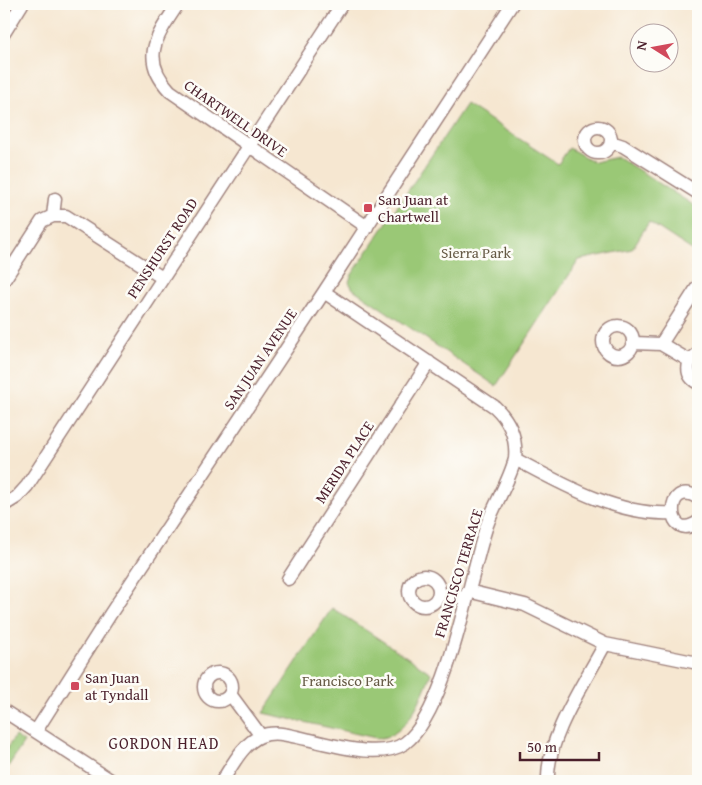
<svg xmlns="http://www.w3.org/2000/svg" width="702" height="785" viewBox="0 0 702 785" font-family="'Gentium Book Plus',serif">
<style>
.green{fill:#9ac876;stroke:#727450}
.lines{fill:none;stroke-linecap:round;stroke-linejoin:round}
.minor-casing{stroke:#a0837e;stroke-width:15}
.minor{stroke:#fff;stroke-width:12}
.poi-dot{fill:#d1495b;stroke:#fdfcf7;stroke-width:2}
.labels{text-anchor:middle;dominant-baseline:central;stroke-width:5;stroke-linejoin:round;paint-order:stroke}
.street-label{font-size:15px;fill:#4a1f2b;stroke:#fdfcf7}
.poi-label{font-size:15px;fill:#4a1f2b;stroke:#fdfcf7;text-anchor:start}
.park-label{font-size:15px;fill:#665a45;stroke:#fdfcf7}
.neighbourhood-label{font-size:16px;letter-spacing:1px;fill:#4a1f2b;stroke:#fdfcf7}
</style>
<rect width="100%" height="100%" fill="#fdfcf7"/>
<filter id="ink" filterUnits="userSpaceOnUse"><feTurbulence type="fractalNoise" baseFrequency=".02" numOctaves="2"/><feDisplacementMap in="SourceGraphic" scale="10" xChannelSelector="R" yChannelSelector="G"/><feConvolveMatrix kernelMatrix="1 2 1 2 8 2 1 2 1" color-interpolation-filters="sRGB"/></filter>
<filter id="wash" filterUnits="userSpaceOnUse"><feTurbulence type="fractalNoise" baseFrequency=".0096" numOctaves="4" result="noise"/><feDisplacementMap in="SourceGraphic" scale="20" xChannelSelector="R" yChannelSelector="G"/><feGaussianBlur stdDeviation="1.12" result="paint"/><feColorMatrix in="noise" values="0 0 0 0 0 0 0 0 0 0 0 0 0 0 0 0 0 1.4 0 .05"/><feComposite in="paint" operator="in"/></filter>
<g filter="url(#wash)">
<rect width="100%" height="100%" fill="#f6e7d1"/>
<path class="green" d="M466,104L558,164L569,148L594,162L618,157L698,208V254L649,222L632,249L579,260L496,386L353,289L349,282L351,276Z
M332,608L431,673C422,697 406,740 376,738L263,713Z
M15,736L24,742L4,773V753Z"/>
</g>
<g filter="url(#ink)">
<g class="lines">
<defs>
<path id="minor" d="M178,4C157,36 139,58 170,91L367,227
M4,33L22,4
M585 140a13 13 0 1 1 26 0a13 13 0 1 1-26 0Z
M611,142L623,146L698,193
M53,216L55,199
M4,280L42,221L53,216H66L161,277
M603 341a15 15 0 1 1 30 0a15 15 0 1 1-30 0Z
M634,343L661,344L690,361
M661,344L698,286
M698,354C685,361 685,376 698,383
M515,459C562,484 617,516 672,513
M698,498C664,476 665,545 698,522
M4,505L17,497L27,486L342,4
M409 591a15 15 0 1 1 30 0a15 15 0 1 1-30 0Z
M288,579L429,362
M468,591L525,605L605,644L698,663
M439,594L466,598
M204 687a14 14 0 1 1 28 0a14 14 0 1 1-28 0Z
M230,694L261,736
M4,711L112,781
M36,731L111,613L324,292L512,4
M222,781C232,766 243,743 261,736C275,730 292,736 306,739C333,745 381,760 405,743C447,712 469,578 487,525C495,503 509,482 515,459C517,438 510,421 495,407L324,292
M548,781C546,738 585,682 605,644"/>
</defs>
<use href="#minor" class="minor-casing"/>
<use href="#minor" class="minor"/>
</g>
</g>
<g class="poi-dot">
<rect x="363" y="203" width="10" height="10" rx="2.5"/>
<rect x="70" y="681" width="10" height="10" rx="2.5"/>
</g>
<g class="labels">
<g class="street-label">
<text transform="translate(236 118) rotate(35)">CHARTWELL DRIVE</text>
<text transform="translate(162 248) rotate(-57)">PENSHURST ROAD</text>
<text transform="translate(260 359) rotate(-56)">SAN JUAN AVENUE</text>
<text transform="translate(344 462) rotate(-57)">MERIDA PLACE</text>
<text transform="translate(458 573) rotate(-73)">FRANCISCO TERRACE</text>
</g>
<g class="poi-label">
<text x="378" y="199">San Juan at<tspan x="378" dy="17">Chartwell</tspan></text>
<text x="85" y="677">San Juan<tspan x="85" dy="17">at Tyndall</tspan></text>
</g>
<g class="park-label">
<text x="476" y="252">Sierra Park</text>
<text x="348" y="680">Francisco Park</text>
</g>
<g class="neighbourhood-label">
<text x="164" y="743">GORDON HEAD</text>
</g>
</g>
<rect width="702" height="785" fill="none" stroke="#fdfcf7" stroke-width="20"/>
<g transform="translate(654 48) rotate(281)"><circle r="24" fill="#fdfcf7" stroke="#b5a4a5"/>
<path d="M0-4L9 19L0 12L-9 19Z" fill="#d1495b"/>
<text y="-8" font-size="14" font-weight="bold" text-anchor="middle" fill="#4a1f2b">N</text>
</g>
<path d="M520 752v8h79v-8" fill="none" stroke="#4a1f2b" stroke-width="2.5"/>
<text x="527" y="752" font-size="15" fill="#4a1f2b" stroke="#fdfcf7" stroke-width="4" paint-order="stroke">50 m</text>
</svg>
